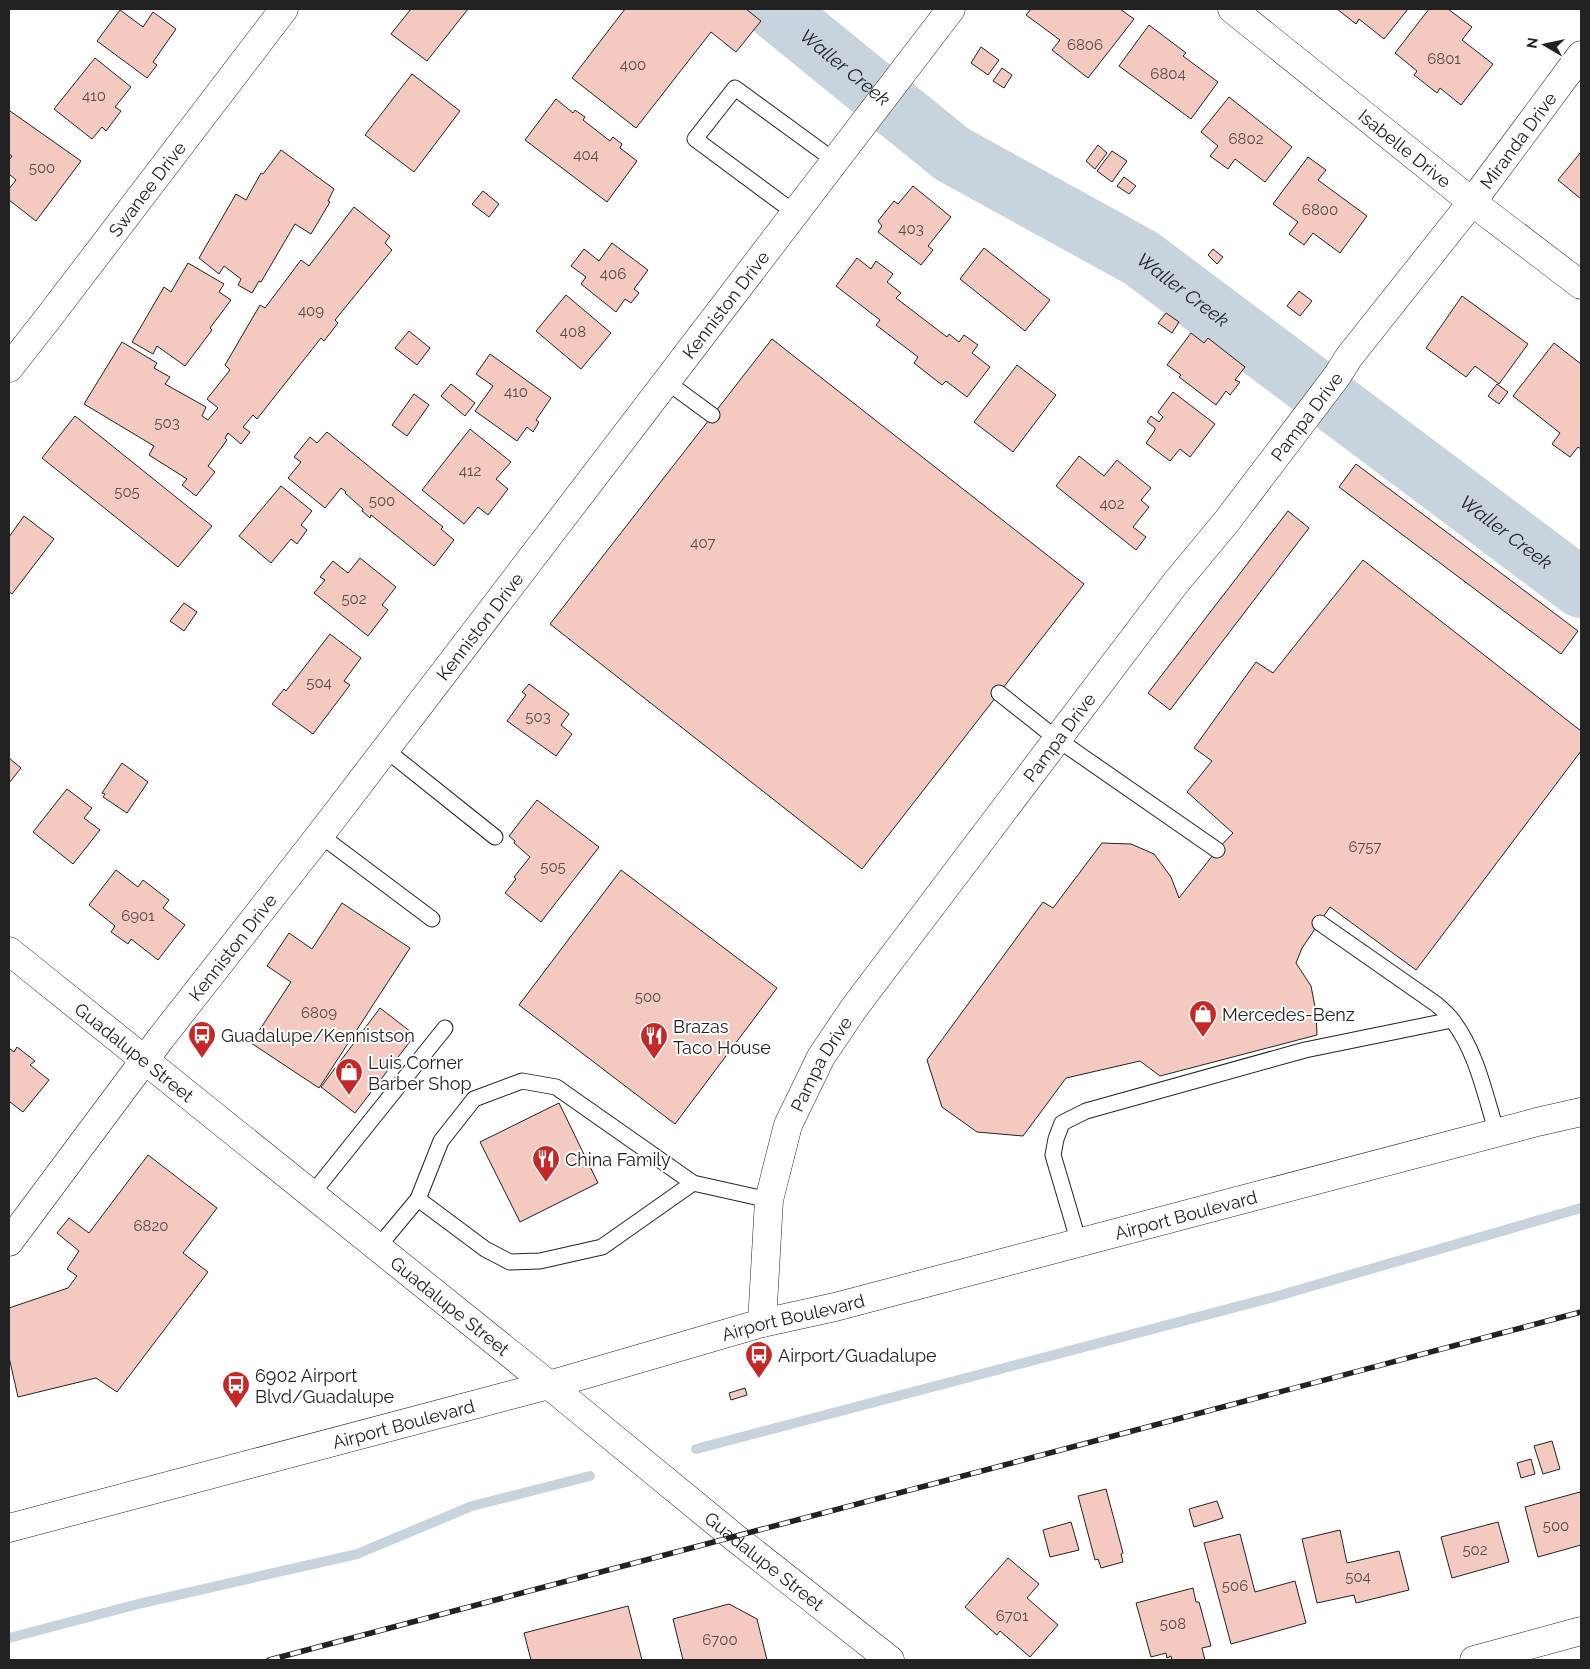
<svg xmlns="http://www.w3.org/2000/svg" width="1590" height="1669" viewBox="0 0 1590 1669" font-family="Raleway,sans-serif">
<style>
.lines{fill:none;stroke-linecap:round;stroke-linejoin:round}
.stream{stroke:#c7d3dd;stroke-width:10}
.river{stroke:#c7d3dd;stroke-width:60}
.building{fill:#f3c9c0;stroke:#222}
.lane-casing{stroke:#222;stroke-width:17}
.street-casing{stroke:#222;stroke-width:29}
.secondary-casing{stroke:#222;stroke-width:29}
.primary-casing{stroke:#222;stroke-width:29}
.lane{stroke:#fff;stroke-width:15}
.street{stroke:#fff;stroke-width:28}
.secondary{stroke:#fff;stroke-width:28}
.primary{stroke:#fff;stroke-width:28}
.rail-casing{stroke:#222;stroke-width:5.5}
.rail{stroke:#fff;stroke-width:4;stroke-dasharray:11;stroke-linecap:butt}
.labels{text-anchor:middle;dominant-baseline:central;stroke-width:4;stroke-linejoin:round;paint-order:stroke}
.number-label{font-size:15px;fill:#564c4a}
.street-label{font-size:18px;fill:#222;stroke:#fff}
.poi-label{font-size:18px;fill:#222;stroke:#fff;text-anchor:start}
.water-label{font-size:19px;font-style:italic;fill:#222;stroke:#fff}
</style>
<rect width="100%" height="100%" fill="#fff"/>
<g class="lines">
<path class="stream" d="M696,1449L1274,1297L1581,1208
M9,1638L142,1603L357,1554L472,1506L590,1476"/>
<path class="river" id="s1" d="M774,9L952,154L1141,258L1581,588"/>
</g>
<path class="building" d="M411,9H468L427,61L391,34Z
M625,9H746L761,21L736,52L711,32L636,128L572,78Z
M1031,9H1120L1134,19L1088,78L1052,50L1060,40L1026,15Z
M1337,9H1408L1384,39L1359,19L1356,24Z
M1429,9H1448L1472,27L1462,40L1493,64L1461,105L1440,88L1437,93L1414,75L1417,71L1395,53Z
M120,10L143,27L153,12L176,29L153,62L157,65L147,78L97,41Z
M1149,25L1186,53L1183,56L1218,82L1191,119L1119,66Z
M981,47L999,60L988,75L971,63Z
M95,58L131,87L115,107L121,111L106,131L102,127L92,139L54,109Z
M1002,68L1012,75L1004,88L993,81Z
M412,74L460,111L414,172L365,135Z
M1229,97L1292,147L1265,182L1235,159L1228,169L1210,156L1218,146L1201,132Z
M556,99L573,113L575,110L585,117L583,120L610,141L613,137L622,144L620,148L637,161L607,202L525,140Z
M10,111L81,161L36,221L9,200V189L16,180L9,174V160L12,156L9,154V113Z
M1098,145L1107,153L1095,169L1086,161Z
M281,150L334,189L328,201L330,202L311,234L295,224L261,282L259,281L252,293L238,285L241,279L224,266L219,274L199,258L236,194L246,200L261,173L263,174Z
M1112,151L1127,161L1112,182L1097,171Z
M1581,152V199L1558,180Z
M1308,157L1326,170L1318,180L1367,216L1340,253L1313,233L1304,245L1289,234L1298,222L1273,204Z
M1124,177L1136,186L1129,194L1117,186Z
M913,186L951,217L928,246L933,250L921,265L878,232L882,226L878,221L894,201L898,204Z
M483,191L499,204L489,217L472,204Z
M354,207L390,236L385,243L392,250L335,320L338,323L324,341L321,338L257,419L253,415L243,427L250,432L241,444L228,433L225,438L227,440L208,466L215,472L196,496L182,485L187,479L149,455L154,446L84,404L122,342L157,363L154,368L170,377L165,384L206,407L202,416L208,420L218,408L207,399L230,370L225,365L260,305L265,308L301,260L309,266Z
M612,243L648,270L634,289L639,293L631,303L625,299L616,312L581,284L586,277L571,266L584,249L599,261Z
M984,248L1050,300L1025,331L960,279Z
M1213,249L1223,257L1217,264L1208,255Z
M857,258L871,269L876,261L893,274L887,282L901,293L896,298L947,337L949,334L959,342L964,335L978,345L972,353L990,367L967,397L946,381L942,385L914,363L918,357L876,325L880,320L836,286Z
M188,263L224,284L219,292L231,300L210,328L212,330L185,366L157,346L153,354L132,342L164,287L171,292Z
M1299,291L1312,301L1300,316L1287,306Z
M566,295L611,333L581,369L536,331Z
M1462,296L1528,344L1499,384L1475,366L1466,377L1426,348Z
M1166,313L1179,322L1172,333L1158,323Z
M409,331L430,348L417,365L395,348Z
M1191,333L1204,343L1208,338L1245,367L1235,380L1240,382L1230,395L1226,391L1216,405L1179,377L1181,375L1167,365Z
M772,339L1084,584L862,869L550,624Z
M1554,343L1581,364V449L1578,447L1570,457L1552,444L1560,433L1513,396Z
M490,354L551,398L536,420L539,422L533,432L527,427L517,441L475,411L493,386L476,374Z
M1017,365L1056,395L1013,452L974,422Z
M451,384L475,403L465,416L441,396Z
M1497,384L1508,392L1499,404L1488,396Z
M1173,392L1215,424L1190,457L1180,449L1170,461L1146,443L1155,430V428L1147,422L1151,416L1159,422L1163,417L1158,412Z
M414,394L429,405L407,436L392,425Z
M75,416L212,526L178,567L42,458Z
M470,429L511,462L496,479L508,489L488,515L478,507L464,524L422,490Z
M327,432L443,527L441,529L454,540L434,566L371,515L370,518L362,511L363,509L345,493L346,492L341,488L325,508L288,478L301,462L294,457L310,437L317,443Z
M1079,456L1104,476L1117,460L1151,488L1141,500L1149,507L1133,527L1146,537L1136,550L1056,486Z
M1356,464L1578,631L1561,654L1339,487Z
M281,486L312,511L301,525L307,530L297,544L291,539L271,563L239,536Z
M1288,511L1309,528L1170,710L1148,693Z
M24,516L54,539L12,594L9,592V537Z
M360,558L396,587L382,605L388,610L368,636L314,593L325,580L320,577L333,561L348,573Z
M1363,560L1581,731V751L1416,970L1330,907L1302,948L1296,963L1311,986L1316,1012L1317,1035L1160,1076L1140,1061L1066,1078L1023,1136L977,1132L942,1107L927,1060L1043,902L1053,908L1102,843L1131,844L1154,854L1171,877L1179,898L1217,850L1233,833L1187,792L1212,761L1194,748L1256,662L1273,673Z
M184,603L197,612L184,631L170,621Z
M330,634L361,658L344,681L350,685L313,734L272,704L284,689L286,691Z
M529,684L569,714L561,725L572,734L556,756L507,721L526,695L522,692Z
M9,758L21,768L9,783Z
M122,763L148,782L127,813L103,797L105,794L102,793Z
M67,789L92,808L84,818L100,830L73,864L33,832Z
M537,800L599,847L541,922L505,893L516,879L514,877L530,857L514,843L515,841L509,836Z
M116,870L138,887L143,880L169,900L163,908L185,925L158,960L131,939L128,944L111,932L115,926L89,905Z
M621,870L777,988L675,1124L519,1005Z
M342,903L410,948L319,1088L251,1043L291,982L267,966L289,933L312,949Z
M380,1008L415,1035L355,1113L321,1087Z
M17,1047L35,1061L30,1065L49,1080L23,1112L10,1102L9,1104V1048L14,1052Z
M559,1103L598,1183L520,1222L480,1142Z
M148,1155L217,1208L183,1253L208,1272L117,1392L96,1378L18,1397L9,1357V1308L68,1288L77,1276L67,1269L79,1251L57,1233L69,1218L89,1233Z
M745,1388L747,1395L731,1400L729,1393Z
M1552,1441L1560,1469L1543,1474L1534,1446Z
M1531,1459L1535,1474L1521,1478L1517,1463Z
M1106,1489L1123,1553L1121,1554L1123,1562L1101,1568L1098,1559L1095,1560L1078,1496Z
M1580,1492L1581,1497V1545L1538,1557L1525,1507Z
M1217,1501L1223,1518L1194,1527L1189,1509Z
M1071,1522L1079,1550L1050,1557L1043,1530Z
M1498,1522L1509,1562L1452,1578L1441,1537Z
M1340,1530L1347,1563L1399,1551L1409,1590L1356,1603L1354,1595L1317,1603L1302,1539Z
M1240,1534L1255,1592L1295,1581L1306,1623L1231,1644L1204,1543Z
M1008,1558L1039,1584L1027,1598L1058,1625L1030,1657L1000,1631L997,1635L965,1607Z
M1193,1588L1196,1602H1199L1211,1646L1202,1648L1205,1660H1172L1171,1656L1167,1658L1166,1653L1151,1657L1136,1603Z
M729,1604L757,1619L767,1660H683L673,1619Z
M628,1606L642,1660H531L524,1633Z"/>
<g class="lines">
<defs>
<path id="lane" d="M795,213L695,139L735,88L835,161
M667,382L712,415
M999,693L1057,739L1217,850
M386,750L495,837
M320,835L432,919
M1320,923L1436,1004C1442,1009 1448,1014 1453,1021C1477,1053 1485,1095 1497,1133
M312,1194L445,1028
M418,1199L441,1141L474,1099L522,1081L556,1087L693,1183
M1079,1243L1053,1155L1056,1139L1062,1123L1086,1111L1305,1050L1452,1020
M378,1247L418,1199L485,1249L510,1262L540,1261L602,1247L693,1183L769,1200"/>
<g id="street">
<path id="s2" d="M1232,9L1472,202L1581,285"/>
<path id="s3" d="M9,368L49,317L284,9"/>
<path id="s4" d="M9,1242L161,1038L320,835L951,9"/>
<path id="s5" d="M762,1323L769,1200L788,1125L821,1057L854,1008L1174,585L1227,521L1337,376L1349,357L1472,202L1581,55"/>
<path d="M1474,1660L1581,1631"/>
</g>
<g id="secondary">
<path id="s6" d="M9,951L549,1385L734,1537L890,1660"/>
</g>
<g id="primary">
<path id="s7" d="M9,1528L549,1385L762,1323L835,1307L1537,1122L1581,1112"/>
</g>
</defs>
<use href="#lane" class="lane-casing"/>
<use href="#street" class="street-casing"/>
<use href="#secondary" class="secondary-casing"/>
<use href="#primary" class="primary-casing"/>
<use href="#lane" class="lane"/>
<use href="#street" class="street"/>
<use href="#secondary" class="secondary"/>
<use href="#primary" class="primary"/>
<defs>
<path id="rail" d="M269,1660L1581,1312"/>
</defs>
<use href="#rail" class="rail-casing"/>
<use href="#rail" class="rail"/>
</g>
<defs>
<symbol id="shop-pin" viewBox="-11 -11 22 30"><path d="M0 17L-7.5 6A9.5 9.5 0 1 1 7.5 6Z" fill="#c62828" stroke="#fff"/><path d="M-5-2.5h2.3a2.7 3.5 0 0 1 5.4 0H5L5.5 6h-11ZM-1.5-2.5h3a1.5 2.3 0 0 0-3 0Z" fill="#fff"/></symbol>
<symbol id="bus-pin" viewBox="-11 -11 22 30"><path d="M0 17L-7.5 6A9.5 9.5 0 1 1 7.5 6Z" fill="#c62828" stroke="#fff"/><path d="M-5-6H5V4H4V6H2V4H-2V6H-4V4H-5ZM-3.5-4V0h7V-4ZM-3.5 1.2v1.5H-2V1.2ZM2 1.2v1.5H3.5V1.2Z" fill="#fff"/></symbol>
<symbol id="restaurant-pin" viewBox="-11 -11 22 30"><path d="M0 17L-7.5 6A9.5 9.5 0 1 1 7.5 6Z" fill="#c62828" stroke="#fff"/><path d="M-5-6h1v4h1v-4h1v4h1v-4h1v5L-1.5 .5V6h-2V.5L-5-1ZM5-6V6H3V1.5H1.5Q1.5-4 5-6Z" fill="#fff"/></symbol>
</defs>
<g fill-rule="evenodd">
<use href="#shop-pin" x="1187" y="998" width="32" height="43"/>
<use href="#bus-pin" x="186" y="1019" width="32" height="43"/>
<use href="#restaurant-pin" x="638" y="1020" width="32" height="43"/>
<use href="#shop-pin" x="333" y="1056" width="32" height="43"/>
<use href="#restaurant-pin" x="530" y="1143" width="32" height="43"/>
<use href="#bus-pin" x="743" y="1339" width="32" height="43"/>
<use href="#bus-pin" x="220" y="1369" width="32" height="43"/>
</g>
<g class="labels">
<g class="number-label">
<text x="1085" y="45">6806</text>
<text x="1444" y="59">6801</text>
<text x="633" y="65">400</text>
<text x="1168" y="74">6804</text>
<text x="94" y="96">410</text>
<text x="1246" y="139">6802</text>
<text x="586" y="155">404</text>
<text x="42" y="168">500</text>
<text x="1320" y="210">6800</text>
<text x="911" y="229">403</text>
<text x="613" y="274">406</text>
<text x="311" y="311">409</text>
<text x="573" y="332">408</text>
<text x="516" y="392">410</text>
<text x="167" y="423">503</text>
<text x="470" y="471">412</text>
<text x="127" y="492">505</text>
<text x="382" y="501">500</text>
<text x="1112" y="504">402</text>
<text x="703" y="543">407</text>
<text x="354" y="599">502</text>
<text x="319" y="683">504</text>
<text x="538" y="717">503</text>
<text x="1365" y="847">6757</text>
<text x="553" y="867">505</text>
<text x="138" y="916">6901</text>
<text x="648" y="997">500</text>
<text x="319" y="1013">6809</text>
<text x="151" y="1226">6820</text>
<text x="1556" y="1526">500</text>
<text x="1475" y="1550">502</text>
<text x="1358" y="1577">504</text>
<text x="1235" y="1586">506</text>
<text x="1012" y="1616">6701</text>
<text x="1173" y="1624">508</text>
<text x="720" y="1640">6700</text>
</g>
<g class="street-label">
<text stroke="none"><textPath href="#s5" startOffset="1428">Miranda Drive</textPath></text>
<text stroke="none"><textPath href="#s2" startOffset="222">Isabelle Drive</textPath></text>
<text stroke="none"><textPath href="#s3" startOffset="226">Swanee Drive</textPath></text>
<text stroke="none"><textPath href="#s4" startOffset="1180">Kenniston Drive</textPath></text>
<text stroke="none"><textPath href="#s5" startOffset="1080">Pampa Drive</textPath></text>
<text stroke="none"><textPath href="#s4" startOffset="775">Kenniston Drive</textPath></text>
<text stroke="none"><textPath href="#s5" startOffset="675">Pampa Drive</textPath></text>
<text stroke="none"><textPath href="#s4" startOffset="370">Kenniston Drive</textPath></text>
<text stroke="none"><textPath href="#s6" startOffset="161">Guadalupe Street</textPath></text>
<text stroke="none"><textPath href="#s5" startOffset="270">Pampa Drive</textPath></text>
<text stroke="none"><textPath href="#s7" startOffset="1218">Airport Boulevard</textPath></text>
<text stroke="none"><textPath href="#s6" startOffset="566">Guadalupe Street</textPath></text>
<text stroke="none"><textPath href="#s7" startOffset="812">Airport Boulevard</textPath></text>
<text stroke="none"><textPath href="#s7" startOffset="408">Airport Boulevard</textPath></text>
<text stroke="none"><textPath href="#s6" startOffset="971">Guadalupe Street</textPath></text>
</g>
<g class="poi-label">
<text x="1222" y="1014">Mercedes-Benz</text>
<text x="673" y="1026">Brazas<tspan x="673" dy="21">Taco House</tspan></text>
<text x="221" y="1035">Guadalupe/Kennistson</text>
<text x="368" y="1062">Luis Corner<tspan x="368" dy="21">Barber Shop</tspan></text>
<text x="565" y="1159">China Family</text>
<text x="778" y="1355">Airport/Guadalupe</text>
<text x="255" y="1375">6902 Airport<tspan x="255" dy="21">Blvd/Guadalupe</tspan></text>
</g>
<g class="water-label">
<text stroke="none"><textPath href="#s1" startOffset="92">Waller Creek</textPath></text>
<text stroke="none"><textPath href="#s1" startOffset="498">Waller Creek</textPath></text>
<text stroke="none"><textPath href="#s1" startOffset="902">Waller Creek</textPath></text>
</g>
</g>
<rect width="1590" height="1669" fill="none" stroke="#222222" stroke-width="20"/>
<g transform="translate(1545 45) rotate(279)" stroke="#ffffff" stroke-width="4" paint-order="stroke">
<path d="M0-4L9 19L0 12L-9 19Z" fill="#222222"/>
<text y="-8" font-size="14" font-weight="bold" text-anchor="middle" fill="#222222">N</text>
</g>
</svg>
